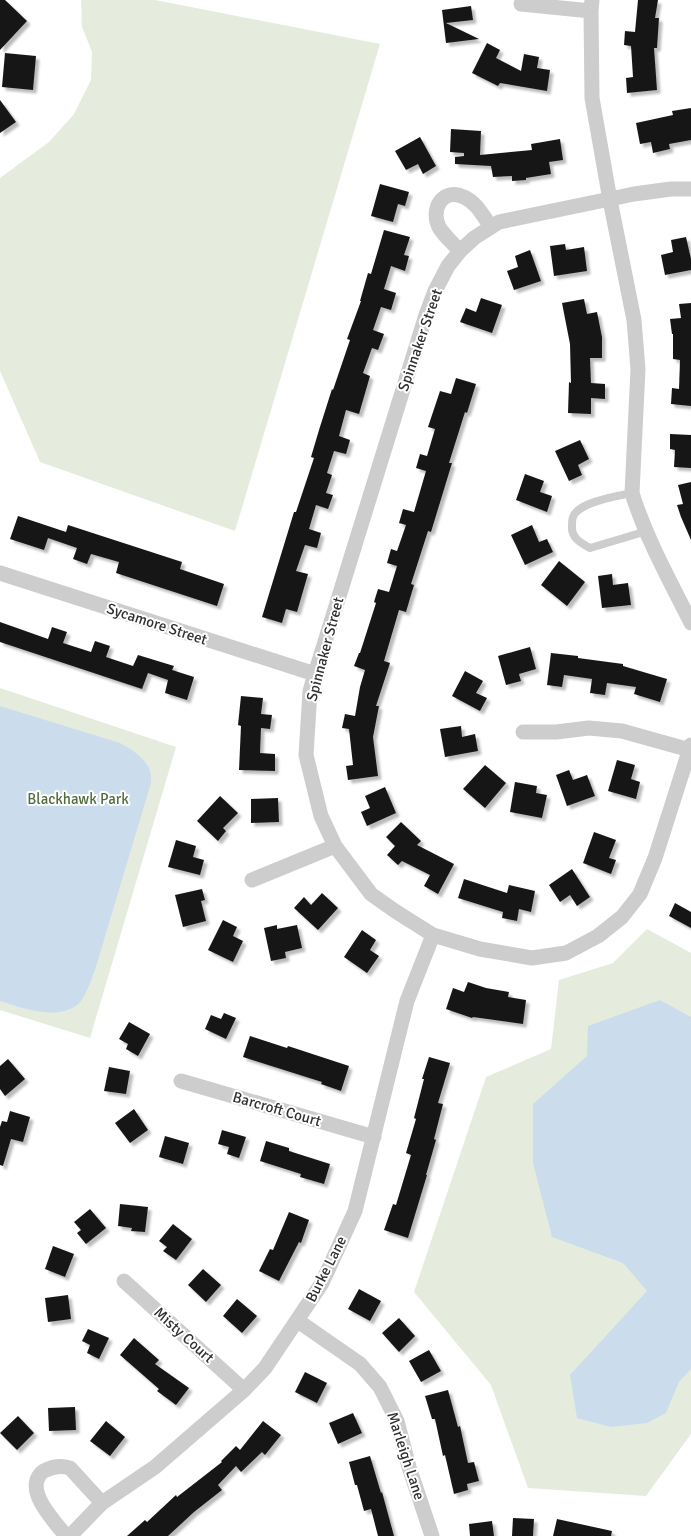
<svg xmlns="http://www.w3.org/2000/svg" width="691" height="1536" viewBox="0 0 691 1536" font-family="Signika,sans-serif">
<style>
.green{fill:#e5ecde}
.water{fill:#cbddec}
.building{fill:#171717;filter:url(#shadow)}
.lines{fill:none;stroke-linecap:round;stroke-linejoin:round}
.lane{stroke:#cdcdcd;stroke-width:8}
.street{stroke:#cdcdcd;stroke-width:15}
.labels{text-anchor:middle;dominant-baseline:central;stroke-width:4;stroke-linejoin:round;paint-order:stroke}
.street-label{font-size:15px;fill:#303030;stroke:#fff}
.park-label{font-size:15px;fill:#506b3e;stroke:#fff}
</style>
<defs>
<filter id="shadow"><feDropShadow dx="3.5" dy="3.5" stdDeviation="1" flood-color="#0004"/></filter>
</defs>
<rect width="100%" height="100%" fill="#fff"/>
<path class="green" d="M81,0H155L380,44L235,531L40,462L0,371V178L49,142L74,114L91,80L92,52L82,27Z
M0,688L176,747L90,1038L0,1010Z
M647,929L691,953V1434L646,1496L528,1488L491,1385L414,1292L486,1077L551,1049L559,980L613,963Z"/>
<path class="water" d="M0,706L120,743C131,749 146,758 150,771C151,774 151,780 151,783L95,970C91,980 85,1000 76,1006C53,1020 23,1008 0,1001Z
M660,1000L691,1017V1369L679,1382L666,1413L647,1423L611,1427L577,1418L570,1375L647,1291L623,1263L552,1237L533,1163V1104L587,1056L588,1026Z"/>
<path class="building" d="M0,0H5L27,21L0,50Z
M638,0H658L655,18H659L657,48H654L657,90L627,93L626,78L633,77L631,46L624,45L625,31L635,32Z
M471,6L473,20L446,23L479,39L446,43L442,10Z
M487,43L500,50L496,58L521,71L524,54L539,57L537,68L550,70L547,91L500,83L498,86L472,73Z
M5,53L36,56L33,90L2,87Z
M0,100L16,122L0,133Z
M691,108V140L669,144L670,149L653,153L651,142L640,144L636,123L673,115L672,111Z
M451,129L481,131L480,155L532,150L531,144L560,139L563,160L549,162L551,174L526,178V180L512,181V176L493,177L491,166L455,164V157L464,156V153L450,152Z
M420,137L436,166L423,174L418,164L406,170L395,151Z
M380,184L409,192L405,206L398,204L393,222L371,216Z
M384,230L410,237L404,255L409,256L405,271L391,266L384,289L396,293L391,310L381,307L373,330L384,334L378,350L372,348L363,373L370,376L359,414L346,410L339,436L350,440L346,454L334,451L327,473L332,475L326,493L333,495L328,509L316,505L309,529L321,533L317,548L305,545L296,571L308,574L297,612L286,609L282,623L262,617L294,512H296L314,458L311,457L319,430L332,389L333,390L350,340L347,339L361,301H360L368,273L371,274Z
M686,237L691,259V270L665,275L661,255L673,252L671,240Z
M565,244L566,250L584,247L587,271L554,276L550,246Z
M530,250L541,281L514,290L507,271L518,267L515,256Z
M481,298L502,305L492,333L460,322L466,308L476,312Z
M584,299L587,314L597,312L602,337V358H590L591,383L605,384V399L591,398V414L568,413L569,382L571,383L570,344L562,303Z
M691,303V406L671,404L672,388L679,389L680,360L673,359V334H672L670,319L681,318L679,304Z
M456,378L476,384L467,413L465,412L449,463H452L431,532L428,531L411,584L414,585L406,612L399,610L384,661L390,663L376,706H379L373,737L378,776L348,780L346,766L353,765L349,729L342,728L345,714L355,716L360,687L365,670L354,666L359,653H360L376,603L374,602L378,589L389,592L397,566L387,563L391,549L397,551L406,525L399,523L403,509L414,512L426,471L416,468L420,454L427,456L435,429L428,427L440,391L451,394Z
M670,434L691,435V468L674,467L675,450L670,449Z
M580,440L589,459L578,465L582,475L569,481L555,451Z
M525,474L544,481L540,492L552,496L547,512L516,500Z
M691,482V540L681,517L677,505L683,504L678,485Z
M18,516L66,532L68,525L182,562L180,569L224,584L217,606L116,573L119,562L91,554L87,564L73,559L77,548L48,538L44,550L10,539Z
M532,525L539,542L547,539L553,552L525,565L511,535Z
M559,561L585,582L567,606L541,585Z
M612,574L613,585L628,583L631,605L602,608L598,576Z
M0,622L48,639L52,627L67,632L63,643L91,652L95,641L110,646L106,657L133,666L138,655L174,666L172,670L194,677L187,700L165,693L168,680L148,673L142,689L0,642Z
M530,647L536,669L519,674L521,681L506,685L498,656Z
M551,653L578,656V658L623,664V666L667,679L660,702L634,694L636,687L607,683L605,695L590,693L592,679L564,675L562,687L547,685Z
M465,671L483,681L476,693L487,698L480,711L452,696Z
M241,696L263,698L261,714L272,715L270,729L261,728L260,753L275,754V771L239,770L241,726L238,725Z
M461,726L462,737L475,734L478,751L445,757L440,729Z
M617,760L635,765L631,779L640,782L636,799L608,791Z
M485,765L506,783L485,808L463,789Z
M569,770L573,780L587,775L595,796L567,806L556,775Z
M515,782L537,786L536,793L547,795L542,818L510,812Z
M385,787L396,813L367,826L361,812L370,808L365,796Z
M220,796L238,813L223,828L226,831L218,841L197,821Z
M278,798L279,822L251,823V799Z
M401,822L421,841L417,845L454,864L438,894L424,886L430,875L402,861L398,865L387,855L395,846L386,837Z
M594,832L616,840L609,858L616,860L611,874L583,863Z
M176,840L196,846L193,857L204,860L200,875L168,867Z
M572,869L590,897L577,906L570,895L560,902L549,885Z
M464,879L507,893L509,885L535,891L531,912L519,909L517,921L502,918L503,912L458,898Z
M202,889L205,900L201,901L206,921L183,927L175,895Z
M322,893L338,908L318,930L294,908L304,897L311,905Z
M675,903L691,912V928L669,916Z
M223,920L237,927L233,936L243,941L233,962L208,950Z
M277,925V929L297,925L302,948L285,952L286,958L271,961L264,928Z
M362,930L376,940L370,950L379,956L367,973L344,957Z
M468,982L486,988L509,992L508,997L526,1000L523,1024L473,1017L472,1018L446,1009L453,988L464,992Z
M224,1013L236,1018L226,1039L205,1029L211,1015L221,1019Z
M129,1022L150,1034L138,1056L126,1049L128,1044L119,1039Z
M250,1036L287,1048L288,1046L349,1066L341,1091L321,1084L322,1082L243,1057Z
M429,1057L450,1063L438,1103L443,1104L434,1139L436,1140L426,1175H427L408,1238L384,1230L393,1204L396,1205L411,1155L406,1153L416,1119L414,1118L424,1079H422Z
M8,1059L25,1079L5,1096L0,1089V1066Z
M109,1067L130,1071L126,1094L104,1091Z
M134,1109L148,1130L130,1143L115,1123Z
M10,1111L30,1117L23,1142L11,1139L3,1166L0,1165V1127L2,1121L7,1122Z
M222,1130L246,1137L239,1158L227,1154L229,1147L218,1144Z
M165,1136L189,1143L183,1164L159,1157Z
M266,1141L289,1148V1151L330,1164L324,1184L300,1177L301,1174L260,1161Z
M120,1204L148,1207L145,1232L131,1231L132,1228L118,1226Z
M90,1209L106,1228L86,1244L77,1233L81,1230L74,1222Z
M289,1212L309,1220L301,1243L299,1242L279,1281L259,1271L270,1249L273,1250Z
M173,1224L192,1239L176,1260L163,1251L167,1247L159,1241Z
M53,1246L74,1254L65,1277L45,1269Z
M203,1269L221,1285L206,1302L188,1285Z
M359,1289L381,1301L370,1321L348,1309Z
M68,1295L71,1319L48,1322L45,1298Z
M237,1299L257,1316L242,1333L223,1316Z
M399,1318L415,1336L399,1352L382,1333Z
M88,1329L109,1338L99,1359L87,1353L90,1345L82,1341Z
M134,1338L159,1360L155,1364L189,1388L176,1405L157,1391L159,1389L120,1355Z
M429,1350L441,1371L421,1382L409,1361Z
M305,1372L327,1383L317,1403L295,1392Z
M448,1390L458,1427L460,1426L468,1463L474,1462L479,1481L467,1484L468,1490L454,1494L445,1455L443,1456L435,1419H432L425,1396Z
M75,1407L76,1430L49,1431L48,1408Z
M353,1413L362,1433L338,1444L329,1423Z
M18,1416L34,1433L17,1450L0,1433Z
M106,1421L125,1437L110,1456L90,1441Z
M263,1421L281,1435L265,1455L262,1452L241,1472L236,1466L218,1485L222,1490L194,1512L168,1536H127L145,1520L147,1522L176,1495L177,1497L222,1462L221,1461L236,1446L240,1450Z
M370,1456L381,1493L382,1492L394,1536H378L371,1509L364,1511L357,1485H355L349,1462Z
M513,1518L534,1519L533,1536H512Z
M557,1519L612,1531L611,1536H553Z
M492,1521L494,1536H470L469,1524Z"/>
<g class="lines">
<path class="lane" d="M632,493C618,496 578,502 573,517C572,519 572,523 572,526C571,538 581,543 590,548L647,531"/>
<path class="street" d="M592,0L591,11L592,98L610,200L634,320L638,369L632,493C646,538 670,581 691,623
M521,4L591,11
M691,189H671L634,194L499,222L474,238L460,251L448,266L435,291L426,315L315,674L310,691L306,755L321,816L335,846L371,894L395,911L433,935L480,949L532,958L566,953L598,936L622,917L640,894L655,858L691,745
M460,251C453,243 444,236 439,227C430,209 443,187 464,197C477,203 483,216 491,227
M0,573L315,674
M523,732H556L589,728L622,731L690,750
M252,880L335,846
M181,1081L374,1137
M124,1281L244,1390
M298,1321L360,1364L380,1387L397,1421L409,1467L432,1536
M66,1536C56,1523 27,1494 39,1476C41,1473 42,1471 46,1470C54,1466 61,1465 70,1468L102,1503
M70,1536L102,1503L155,1467L244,1390L265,1368L322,1283L355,1211L407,1001L433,935"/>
</g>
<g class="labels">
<g class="street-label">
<text transform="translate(420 340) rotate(-71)">Spinnaker Street</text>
<text transform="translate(157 624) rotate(18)">Sycamore Street</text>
<text transform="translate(325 649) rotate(-75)">Spinnaker Street</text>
<text transform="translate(277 1109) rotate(16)">Barcroft Court</text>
<text transform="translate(326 1269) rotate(-63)">Burke Lane</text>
<text transform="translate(184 1335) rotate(42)">Misty Court</text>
<text transform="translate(406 1456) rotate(72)">Marleigh Lane</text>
</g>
<g class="park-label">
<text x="78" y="799">Blackhawk Park</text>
</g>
</g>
</svg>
